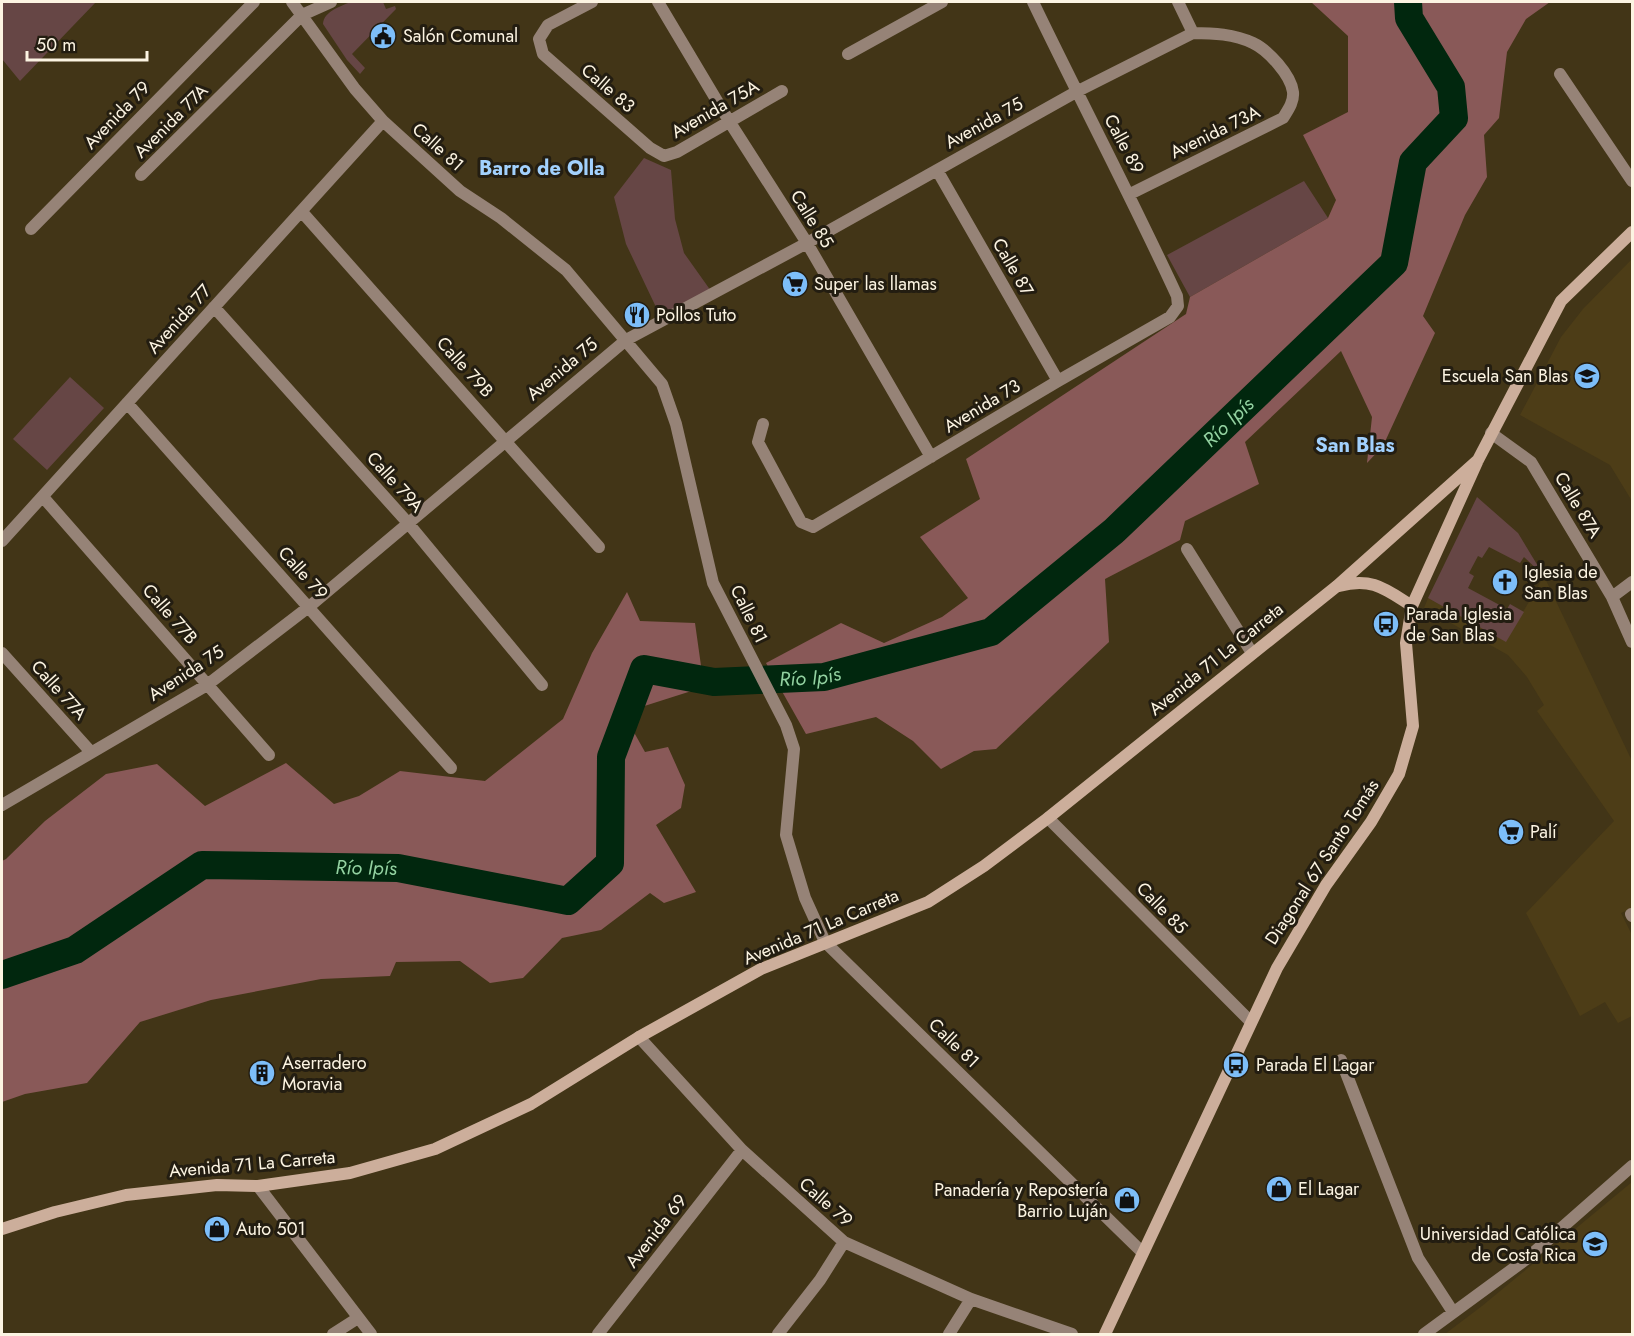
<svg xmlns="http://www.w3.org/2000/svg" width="1634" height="1336" viewBox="0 0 1634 1336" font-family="Jost,sans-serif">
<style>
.built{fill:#4d3d17}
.green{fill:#664645}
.forest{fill:#895958}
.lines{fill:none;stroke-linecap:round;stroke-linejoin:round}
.river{stroke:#01270e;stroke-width:28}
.street{stroke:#968377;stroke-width:12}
.secondary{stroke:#ccae9b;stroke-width:12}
.labels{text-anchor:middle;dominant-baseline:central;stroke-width:6;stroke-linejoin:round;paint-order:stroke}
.poi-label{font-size:18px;fill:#fcf4e2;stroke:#231d11;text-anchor:start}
.street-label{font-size:18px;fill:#fcf4e2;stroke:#231d11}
.neighbourhood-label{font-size:20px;font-weight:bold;fill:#a2d1fd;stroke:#231d11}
.water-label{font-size:20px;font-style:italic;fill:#93d2a1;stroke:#231d11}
</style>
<rect width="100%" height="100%" fill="#423517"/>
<path class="built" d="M1631,260L1632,261V501L1610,465L1520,415L1561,337L1583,309Z
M1544,576L1632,761V908L1621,913L1632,935V1016L1618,1023L1605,1002L1580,1016L1526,913L1614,821L1537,711L1544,705L1527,677L1508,655L1424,608L1428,598L1506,641Z
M1632,1182V1334H1445L1482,1306Z"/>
<path class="green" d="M2,2H96L20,81L2,59Z
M350,2H383L386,9L395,6L396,9L352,54L365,68L360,74L347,60L323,24C324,11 340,7 350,2Z
M644,158L671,170L675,219L684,253L711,291L664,324L626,244L614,197Z
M1304,181L1328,218L1190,297L1167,255Z
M70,377L104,408L47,470L13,439Z
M1477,497L1518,533L1544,576L1524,557L1520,563L1489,547L1482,558L1478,556L1469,573L1474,576L1468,588L1507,609L1510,604L1524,612L1506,642L1428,598Z"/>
<path class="forest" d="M1311,2H1550L1526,19L1507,52L1499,118L1484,135L1487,177L1465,215L1423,316L1435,333L1383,446L1367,463L1372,417L1341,351L1245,442L1259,484L1185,521L1180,540L1105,579L1109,642L996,749L974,751L941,769L913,741L876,717L806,734L766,663L841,623L884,643L942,617L968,598L920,537L980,499L966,459L1186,314L1190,297L1328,218L1336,200L1303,135L1348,112V36Z
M627,592L640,621L695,623L704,687L635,709L631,727L645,752L668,747L685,785L681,808L656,825L696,892L664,903L650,893L601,930L562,938L523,978L490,983L460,961L396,962L390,976L321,979L211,1000L140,1022L87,1083L25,1094L2,1102V861L6,859L45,821L106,774L157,764L205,806L286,763L334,804L359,796L400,771L485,781L563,719L592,653Z"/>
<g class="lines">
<path class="river" id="s1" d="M2,975L75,950L202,865L398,868L568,901L610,863L611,757L644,669L714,682L824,677L991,632L1114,531L1394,263L1413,162L1454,118L1451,87L1409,18L1408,2"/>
<path class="street" d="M292,2L355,89L383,121L460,191L501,218L566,270L662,384L676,424L713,583L786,725L794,749L786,835L805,898L825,942L1142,1252
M592,2L548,25L539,39L543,54L650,148L664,156L677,152L782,91
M658,2L729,121L807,243L931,457
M848,54L942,2
M1560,74L1632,181
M937,170L1058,381
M141,175L302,15L331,2
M1130,194L1283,118C1288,110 1294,102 1293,92C1291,75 1268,50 1253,43C1234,34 1213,33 1193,33L1178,2
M302,212L599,547
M31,229L254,2
M214,307L408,523L542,685
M127,403L451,768
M763,424L758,442L801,522L813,527L1058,381L1170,317L1178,306L1177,296C1131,196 1080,100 1033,2
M1491,433L1531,462L1612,597L1632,642
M43,497L269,755
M2,541L383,121
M1187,549L1252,653
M1612,597L1632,582
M2,653L90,751
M2,805L207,685L310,606L626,340L807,243L1076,92L1193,33
M1048,818L1251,1022
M1631,914L1632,916
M639,1037L742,1150L844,1242L971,1299L1072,1334
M1341,1060L1418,1258L1453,1312
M258,1186L371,1334
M333,1334L358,1318
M598,1334L742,1150
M778,1334L820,1280L844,1242
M949,1334L971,1299
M1424,1334L1525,1260L1632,1166"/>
<path class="secondary" d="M1339,586C1372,577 1385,589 1412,606
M2,1229L55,1212L126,1195L217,1185L258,1186L350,1173L435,1149L531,1104L639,1037L761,969L928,902L984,866L1048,818L1337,586L1478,460
M1105,1334L1277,968L1326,885L1371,822L1399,774L1413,726L1406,643L1412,606L1478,460L1561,301L1632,232"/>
</g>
<defs>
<symbol id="civic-disc" viewBox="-11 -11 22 22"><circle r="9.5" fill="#7dbef9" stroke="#231d11"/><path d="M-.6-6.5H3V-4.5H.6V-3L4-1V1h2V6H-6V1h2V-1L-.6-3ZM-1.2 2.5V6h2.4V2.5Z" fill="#111"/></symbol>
<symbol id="supermarket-disc" viewBox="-11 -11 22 22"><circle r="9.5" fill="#7dbef9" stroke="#231d11"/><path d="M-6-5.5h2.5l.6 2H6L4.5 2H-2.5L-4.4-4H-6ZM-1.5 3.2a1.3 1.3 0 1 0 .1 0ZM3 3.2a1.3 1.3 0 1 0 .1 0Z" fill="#111"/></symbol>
<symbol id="restaurant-disc" viewBox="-11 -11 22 22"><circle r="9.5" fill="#7dbef9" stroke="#231d11"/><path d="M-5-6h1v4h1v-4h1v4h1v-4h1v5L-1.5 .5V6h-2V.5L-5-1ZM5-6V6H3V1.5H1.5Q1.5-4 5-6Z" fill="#111"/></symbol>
<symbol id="school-disc" viewBox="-11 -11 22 22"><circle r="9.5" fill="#7dbef9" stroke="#231d11"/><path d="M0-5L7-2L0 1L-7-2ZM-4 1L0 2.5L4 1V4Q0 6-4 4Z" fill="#111"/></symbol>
<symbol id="church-disc" viewBox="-11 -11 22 22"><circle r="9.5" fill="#7dbef9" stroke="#231d11"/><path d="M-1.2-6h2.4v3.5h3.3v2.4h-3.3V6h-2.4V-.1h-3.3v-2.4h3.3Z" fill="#111"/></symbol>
<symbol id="bus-disc" viewBox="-11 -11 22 22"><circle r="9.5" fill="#7dbef9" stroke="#231d11"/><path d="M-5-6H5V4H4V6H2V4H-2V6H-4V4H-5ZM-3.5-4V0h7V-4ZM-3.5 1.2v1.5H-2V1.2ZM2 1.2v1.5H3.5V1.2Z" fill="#111"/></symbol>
<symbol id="building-disc" viewBox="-11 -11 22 22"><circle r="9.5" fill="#7dbef9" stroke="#231d11"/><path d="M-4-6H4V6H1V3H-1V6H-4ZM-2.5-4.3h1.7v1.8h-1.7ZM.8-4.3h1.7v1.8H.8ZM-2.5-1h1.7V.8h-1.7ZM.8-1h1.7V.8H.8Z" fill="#111"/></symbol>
<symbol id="shop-disc" viewBox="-11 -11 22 22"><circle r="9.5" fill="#7dbef9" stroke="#231d11"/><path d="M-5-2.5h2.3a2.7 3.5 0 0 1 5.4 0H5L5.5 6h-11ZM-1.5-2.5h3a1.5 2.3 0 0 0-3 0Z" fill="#111"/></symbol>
<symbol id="university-disc" viewBox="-11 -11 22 22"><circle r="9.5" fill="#7dbef9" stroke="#231d11"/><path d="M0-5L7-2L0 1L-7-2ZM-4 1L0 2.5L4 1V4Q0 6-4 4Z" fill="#111"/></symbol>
</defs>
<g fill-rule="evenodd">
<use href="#civic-disc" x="368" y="21" width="30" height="30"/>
<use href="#supermarket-disc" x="780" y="269" width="30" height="30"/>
<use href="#restaurant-disc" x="622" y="300" width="30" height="30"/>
<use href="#school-disc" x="1572" y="361" width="30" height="30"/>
<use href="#church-disc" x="1490" y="567" width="30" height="30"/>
<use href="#bus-disc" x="1371" y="609" width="30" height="30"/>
<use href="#supermarket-disc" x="1496" y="817" width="30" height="30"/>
<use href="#bus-disc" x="1221" y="1050" width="30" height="30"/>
<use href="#building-disc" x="247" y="1058" width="30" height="30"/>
<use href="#shop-disc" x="1264" y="1174" width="30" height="30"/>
<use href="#shop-disc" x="1112" y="1185" width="30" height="30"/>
<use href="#shop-disc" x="202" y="1214" width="30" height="30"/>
<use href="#university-disc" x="1580" y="1229" width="30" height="30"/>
</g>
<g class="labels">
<g class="poi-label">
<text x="403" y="36">Salón Comunal</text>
<text x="814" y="284">Super las llamas</text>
<text x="656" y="315">Pollos Tuto</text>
<text x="1568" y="376" text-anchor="end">Escuela San Blas</text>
<text x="1524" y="572">Iglesia de<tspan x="1524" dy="21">San Blas</tspan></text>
<text x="1406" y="614">Parada Iglesia<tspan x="1406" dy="21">de San Blas</tspan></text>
<text x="1530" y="832">Palí</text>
<text x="282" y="1063">Aserradero<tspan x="282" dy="21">Moravia</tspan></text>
<text x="1256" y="1065">Parada El Lagar</text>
<text x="1298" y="1189">El Lagar</text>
<text x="1108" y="1190" text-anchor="end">Panadería y Repostería<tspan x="1108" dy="21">Barrio Luján</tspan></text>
<text x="236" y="1229">Auto 501</text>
<text x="1576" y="1234" text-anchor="end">Universidad Católica<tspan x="1576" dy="21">de Costa Rica</tspan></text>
</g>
<g class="street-label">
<text transform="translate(608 88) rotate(41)">Calle 83</text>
<text transform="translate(715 109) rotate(-30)">Avenida 75A</text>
<text transform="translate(117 115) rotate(-46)">Avenida 79</text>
<text transform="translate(171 121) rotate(-45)">Avenida 77A</text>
<text transform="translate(984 123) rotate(-29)">Avenida 75</text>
<text transform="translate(1215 132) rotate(-26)">Avenida 73A</text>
<text transform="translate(1124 144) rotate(62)">Calle 89</text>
<text transform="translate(438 147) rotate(42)">Calle 81</text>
<text transform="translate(812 219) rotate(58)">Calle 85</text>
<text transform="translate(1013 267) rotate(60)">Calle 87</text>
<text transform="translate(179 319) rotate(-48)">Avenida 77</text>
<text transform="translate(465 367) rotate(48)">Calle 79B</text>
<text transform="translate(562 369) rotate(-40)">Avenida 75</text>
<text transform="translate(982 406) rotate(-31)">Avenida 73</text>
<text transform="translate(395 482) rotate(48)">Calle 79A</text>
<text transform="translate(1578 505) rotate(59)">Calle 87A</text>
<text transform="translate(303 573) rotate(48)">Calle 79</text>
<text transform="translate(170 614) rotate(49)">Calle 77B</text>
<text transform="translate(749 614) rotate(64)">Calle 81</text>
<text transform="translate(1216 659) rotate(-39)">Avenida 71 La Carreta</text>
<text transform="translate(186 673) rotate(-33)">Avenida 75</text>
<text transform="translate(59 690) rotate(48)">Calle 77A</text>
<text transform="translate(1322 862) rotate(-57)">Diagonal 67 Santo Tomás</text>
<text transform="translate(1162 908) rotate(46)">Calle 85</text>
<text transform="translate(821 927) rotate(-23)">Avenida 71 La Carreta</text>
<text transform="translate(954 1043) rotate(44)">Calle 81</text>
<text transform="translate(252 1164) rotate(-5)">Avenida 71 La Carreta</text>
<text transform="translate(826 1202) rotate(41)">Calle 79</text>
<text transform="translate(656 1231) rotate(-52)">Avenida 69</text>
</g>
<g class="neighbourhood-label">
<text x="542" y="168">Barro de Olla</text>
<text x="1355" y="445">San Blas</text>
</g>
<g class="water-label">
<text stroke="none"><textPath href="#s1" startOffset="1527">Río Ipís</textPath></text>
<text stroke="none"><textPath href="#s1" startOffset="1023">Río Ipís</textPath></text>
<text stroke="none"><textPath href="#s1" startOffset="394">Río Ipís</textPath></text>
</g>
</g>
<rect width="1634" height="1336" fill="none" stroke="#fcf4e2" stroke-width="6"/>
<path d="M27 51v9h120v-9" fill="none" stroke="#fcf4e2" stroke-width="3"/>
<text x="36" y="51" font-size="18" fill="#fcf4e2" stroke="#231d11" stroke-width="4.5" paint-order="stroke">50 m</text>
</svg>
